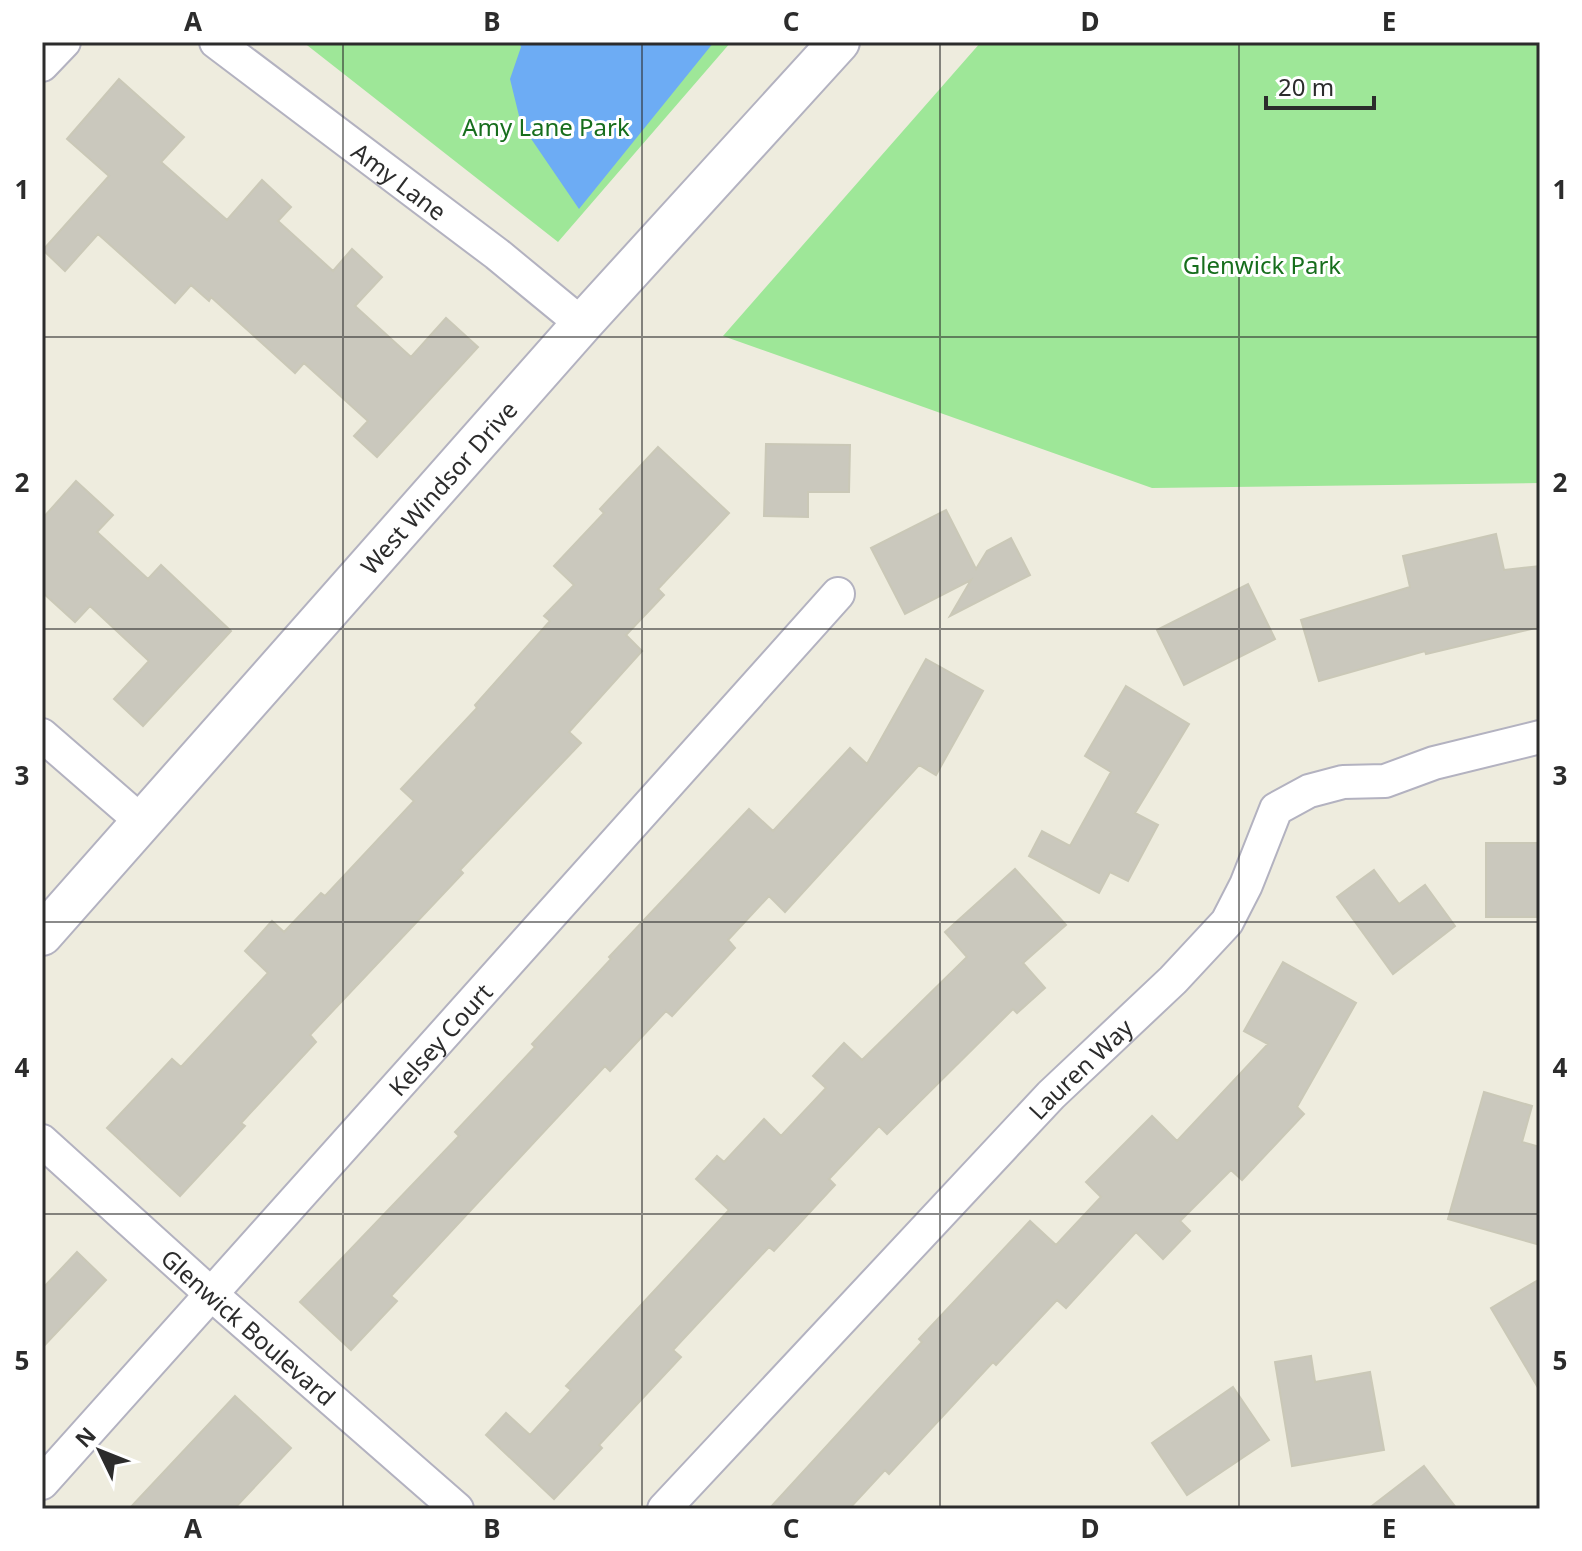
<svg xmlns="http://www.w3.org/2000/svg" width="1582" height="1551" viewBox="0 0 1582 1551" font-family="'Noto Sans',sans-serif">
<style>
.green{fill:#9ee798}
.water{fill:#6dacf4}
.building{fill:#cac8bd;stroke:#cac8b7;stroke-width:2}
.lines{fill:none;stroke-linecap:round;stroke-linejoin:round}
.minor-casing{stroke:#b3b2c0;stroke-width:36}
.tertiary-casing{stroke:#b3b2c0;stroke-width:44}
.minor{stroke:#fff;stroke-width:32}
.tertiary{stroke:#fff;stroke-width:40}
.grid{fill:none;stroke:#2c2c2c;stroke-width:2;stroke-opacity:0.55}
.labels{text-anchor:middle;dominant-baseline:central;stroke-width:6;stroke-linejoin:round;paint-order:stroke}
.park-label{font-size:24px;fill:#176e1d;stroke:#fff}
.street-label{font-size:24px;fill:#2c2c2c;stroke:#fff}
.neatline{fill:none;stroke:#2c2c2c;stroke-width:3}
.grid-label{font-size:26px;text-anchor:middle;font-weight:bold;fill:#2c2c2c}
</style>
<rect width="100%" height="100%" fill="#eeecde"/>
<path class="green" d="M303,42H731L558,242Z
M981,42H1540V483L1152,488L723,336Z"/>
<path class="water" d="M519,42H714L579,209L521,124L510,79L521,47Z"/>
<path class="building" d="M119,79L184,137L161,162L227,220L262,180L291,207L278,221L333,271L352,249L382,277L355,306L411,357L446,318L478,347L377,457L354,436L368,421L304,363L295,373L211,297L209,301L191,285L175,303L98,234L65,271L43,250L109,176L67,139Z
M766,444L850,445L849,492H808V517L764,516Z
M658,447L729,513L658,589L664,595L626,635L642,651L569,732L581,743L460,870L463,873L310,1035L316,1042L241,1123L245,1126L180,1196L107,1128L172,1059L181,1067L268,973L245,951L272,921L284,932L321,893L325,896L414,801L401,789L477,708L475,705L550,621L544,616L574,585L554,566L604,513L600,509Z
M76,481L113,515L97,532L148,579L161,565L231,631L143,726L114,699L149,661L90,606L75,622L42,592V519Z
M946,510L976,569L987,551L1011,538L1030,575L950,616L971,580L905,614L871,548Z
M1496,534L1504,570L1540,566V627L1426,654L1425,651L1319,681L1301,620L1410,587L1403,556Z
M1248,584L1275,639L1184,685L1157,630Z
M926,659L983,691L936,775L919,765L785,912L769,896L728,940L735,948L672,1016L666,1011L610,1071L605,1066L391,1296L397,1301L351,1350L300,1302L459,1136L455,1132L535,1047L532,1044L611,959L609,957L749,809L773,831L850,748L867,764Z
M1126,686L1189,724L1135,813L1158,825L1128,881L1110,872L1099,893L1029,856L1042,831L1070,846L1111,772L1085,756Z
M1486,843H1540V917H1486Z
M1015,869L1066,925L1023,963L1045,988L1017,1013L1013,1009L887,1134L879,1126L829,1179L835,1185L774,1251L769,1247L673,1350L681,1357L599,1445L602,1448L554,1499L486,1435L506,1413L530,1435L571,1390L566,1386L729,1210L696,1179L717,1156L724,1162L764,1119L781,1136L826,1088L813,1076L844,1043L862,1060L967,957L945,932Z
M1374,870L1399,904L1425,885L1455,926L1393,974L1337,897Z
M1283,962L1356,1003L1297,1107L1304,1114L1242,1180L1231,1170L1180,1221L1190,1231L1163,1259L1136,1232L1066,1308L1057,1300L996,1365L993,1362L889,1474L885,1470L849,1509H769L922,1342L919,1339L1030,1221L1056,1245L1101,1197L1086,1182L1152,1116L1177,1141L1268,1044L1244,1031Z
M1484,1092L1532,1106L1522,1142L1540,1147V1245L1448,1219Z
M77,1252L106,1280L42,1348V1289Z
M1540,1279V1391L1491,1308Z
M1311,1356L1315,1382L1370,1372L1384,1450L1292,1466L1275,1362Z
M1233,1387L1269,1440L1187,1495L1152,1443Z
M235,1396L291,1448L234,1509H129Z
M1424,1466L1457,1509H1368Z"/>
<g class="lines">
<defs>
<g id="minor">
<path id="s1" d="M216,42L497,254L582,324"/>
<path d="M42,65L64,42"/>
<path d="M42,735L142,822"/>
<path id="s2" d="M42,1141L211,1294L457,1509"/>
<path id="s3" d="M42,1483L838,594"/>
<path id="s4" d="M664,1509L1051,1095L1173,980L1227,922L1246,885L1276,809L1309,791L1343,782L1385,781L1434,763L1540,737"/>
</g>
<g id="tertiary">
<path id="s5" d="M42,935L582,324L839,42"/>
</g>
</defs>
<use href="#minor" class="minor-casing"/>
<use href="#tertiary" class="tertiary-casing"/>
<use href="#minor" class="minor"/>
<use href="#tertiary" class="tertiary"/>
</g>
<path class="grid" d="M343,42V1509M642,42V1509M940,42V1509M1239,42V1509M42,337H1540M42,629H1540M42,922H1540M42,1214H1540"/>
<g class="labels">
<g class="park-label">
<text x="546" y="126">Amy Lane Park</text>
<text x="1262" y="264">Glenwick Park</text>
</g>
<g class="street-label">
<text stroke="none"><textPath href="#s1" startOffset="230">Amy Lane</textPath></text>
<text stroke="none"><textPath href="#s5" startOffset="598">West Windsor Drive</textPath></text>
<text stroke="none"><textPath href="#s3" startOffset="596">Kelsey Court</textPath></text>
<text stroke="none"><textPath href="#s4" startOffset="606">Lauren Way</textPath></text>
<text stroke="none"><textPath href="#s2" startOffset="278">Glenwick Boulevard</textPath></text>
</g>
</g>
<rect width="1582" height="1551" fill="none" stroke="#ffffff" stroke-width="88"/>
<g transform="translate(100 1451) rotate(313)" stroke="#ffffff" stroke-width="6" paint-order="stroke">
<path d="M0-6L14 30L0 20L-14 30Z" fill="#2c2c2c"/>
<text y="-12" font-size="22" font-weight="bold" text-anchor="middle" fill="#2c2c2c">N</text>
</g>
<path d="M1266 96v12h108v-12" fill="none" stroke="#2c2c2c" stroke-width="4"/>
<text x="1278" y="96" font-size="24" fill="#2c2c2c" stroke="#ffffff" stroke-width="6" paint-order="stroke">20 m</text>
<rect x="44" y="44" width="1494" height="1463" class="neatline"/>
<g class="grid-label">
<text x="193" y="31">A</text>
<text x="492" y="31">B</text>
<text x="791" y="31">C</text>
<text x="1090" y="31">D</text>
<text x="1389" y="31">E</text>
<text x="22" y="199">1</text>
<text x="1560" y="199">1</text>
<text x="22" y="492">2</text>
<text x="1560" y="492">2</text>
<text x="22" y="785">3</text>
<text x="1560" y="785">3</text>
<text x="22" y="1077">4</text>
<text x="1560" y="1077">4</text>
<text x="22" y="1370">5</text>
<text x="1560" y="1370">5</text>
<text x="193" y="1538">A</text>
<text x="492" y="1538">B</text>
<text x="791" y="1538">C</text>
<text x="1090" y="1538">D</text>
<text x="1389" y="1538">E</text>
</g>
</svg>
